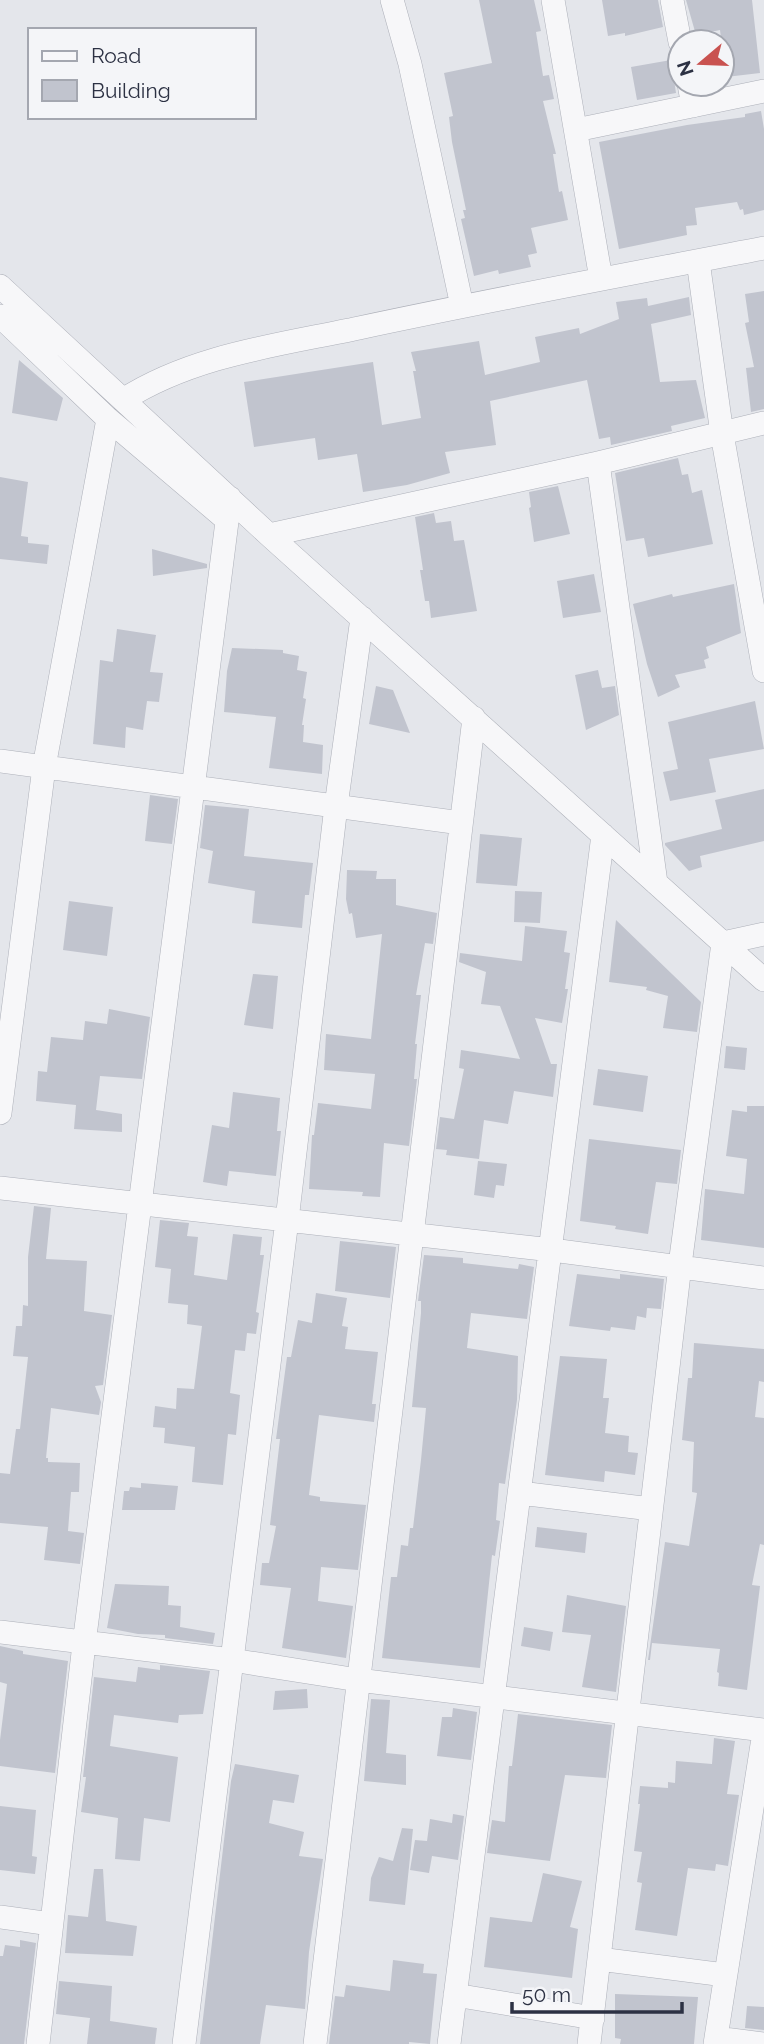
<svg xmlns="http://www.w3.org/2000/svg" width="764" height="2044" viewBox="0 0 764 2044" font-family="Raleway,sans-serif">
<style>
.building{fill:#c1c4ce}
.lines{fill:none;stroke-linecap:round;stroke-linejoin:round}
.minor-casing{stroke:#adb0b9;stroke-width:24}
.minor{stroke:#f7f7f9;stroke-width:23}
</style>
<rect width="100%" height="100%" fill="#e4e6eb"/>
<path class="building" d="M479,0H534L541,31L536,32L543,76L549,75L554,99L543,101L556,154H553L559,192L562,191L568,220L531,228L537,253L528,255L531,267L499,274L498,270L474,276L461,219L465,218L463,210H466L452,142L449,117L453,116L444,73L492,63Z
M602,0H658L663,27L625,36V33L608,36Z
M686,0H752L760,73L726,77L720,30L696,35Z
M671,60L676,93L637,100L631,67Z
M761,111L764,129V210L744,215L743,209L740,210L737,202L695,208L697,225L686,226L687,235L619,249L599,142L687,125L745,117V114Z
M764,291V409L751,412L746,368L754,367L745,323L749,322L745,294Z
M689,297L691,315L651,324L660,382L696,380L705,418L671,426L672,431L611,445L610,437L599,439L587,380L490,401L496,445L445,452L450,473L407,485L363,492L357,454L318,460L315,438L254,447L244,382L373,362L382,425L421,418L413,371H416L411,352L479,341L485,375L540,362L535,337L579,328L580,334L619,319L616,302L647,298L648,306Z
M19,360L63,398L57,421L12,413Z
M678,458L682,475L688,474L692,493L702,490L713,544L648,557L644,538L626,541L615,473Z
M0,477L28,482L21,536L28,537V543L49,545L47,564L0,559Z
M558,486L570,534L534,542L529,508L531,507L529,492Z
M434,513L436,523L451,521L454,541L464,540L477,611L431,618L429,601H425L420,570H423L415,517Z
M152,549L207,564V568L153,576Z
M594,574L601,612L563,618L557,581Z
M734,584L741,633L706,647L709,658L704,660L706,668L675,675L680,687L658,697L647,664L633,604L672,594L673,597Z
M117,629L156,635L150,672L163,673L159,702L147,701L143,730L126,727L125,748L93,744L100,660L113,662Z
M232,648L283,650V653L299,656L297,670L307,672L303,698L306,699L302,725H304L303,742L323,745L322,774L269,768L276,717L224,712L227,671Z
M598,670L602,688L615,686L619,715L586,730L575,675Z
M376,686L393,690L410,733L369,724Z
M755,701L764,749L709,759L716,792L670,801L663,772L678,769L668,722Z
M764,789V841L700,856L702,867L689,871L665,845V843L722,829L715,800Z
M150,795L178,799L172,844L145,841Z
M205,805L249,809L244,856L313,863L309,895H305L302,928L252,923L255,891L208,883L213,851L200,848Z
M480,834L522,838L517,886L476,883Z
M347,870L377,871L376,879H396V905L437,913L433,944L425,943L416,995H421L415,1044H417L414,1079H417L409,1146L384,1143L380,1197L362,1196L363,1192L309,1189L312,1135H314L318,1103L371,1109L375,1074L324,1070L326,1034L371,1039L382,934L356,938L352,913L349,914L346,899Z
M515,891L542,892L540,923L514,922Z
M69,901L113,907L107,956L63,950Z
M616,920L701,1002L697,1032L663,1028L668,996L646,990L647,987L609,982Z
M525,926L567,931L564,952L570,953L565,989H568L562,1023L535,1018L551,1064H557L553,1097L514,1091L508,1124L484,1120L479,1159L446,1155L447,1150L436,1149L440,1117L454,1119L464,1069L459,1068L461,1050L520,1059L500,1006L481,1004L486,972L459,962L460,953L522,961Z
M253,974L278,976L273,1029L244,1025Z
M109,1009L150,1017L142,1079L100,1076L96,1110L122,1114V1132L74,1129L76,1105L36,1101L38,1071L47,1072L51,1037L83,1040L85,1021L107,1024Z
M726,1046L747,1048L745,1070L724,1068Z
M598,1069L648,1076L643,1112L593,1105Z
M233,1092L280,1098L277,1131H281L276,1176L229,1171L227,1186L203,1182L212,1125L229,1128Z
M747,1106H764V1248L701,1240L705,1189L744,1194L747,1159L726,1156L732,1110L747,1112Z
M589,1139L681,1150L677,1184L656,1182L648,1234L615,1229L616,1226L580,1221Z
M478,1161L507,1164L504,1186L496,1185L494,1198L474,1195Z
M34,1206L51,1208L46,1259L87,1261L84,1311L112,1315L103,1385L95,1386L101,1402L99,1415L51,1408L46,1458H48V1462L80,1463L79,1492H71L68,1531L84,1533L80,1564L44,1560L48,1527L0,1523V1473L10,1474L16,1429H20L28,1357L13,1356L16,1326H22L23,1305L28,1306V1257Z
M160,1220L189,1223L187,1236L198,1237L194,1275L227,1280L233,1234L262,1237L260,1255H264L256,1312L259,1313L256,1334L247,1333L245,1351L235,1350L230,1393L240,1395L236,1435L228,1434L223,1485L192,1482L195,1447L164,1443L165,1428L153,1427L155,1406L176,1409L177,1388L194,1389L202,1326L187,1324L188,1305L168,1303L171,1269L155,1267Z
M340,1241L396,1247L390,1298L335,1291Z
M424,1255L463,1258V1263L518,1269L519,1264L534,1267L527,1319L471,1313L467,1348L518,1356L517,1400L505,1484L499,1483L496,1520L500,1521L495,1556L492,1555L480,1668L382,1658L391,1577H397L401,1545L408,1546L410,1528H413L421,1460L426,1408L412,1407L421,1313V1301H418Z
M577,1274L620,1279V1274L664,1279L661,1309L647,1308L646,1318L637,1316L635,1330L611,1327L610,1331L569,1326Z
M316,1293L347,1298L342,1326L348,1327L345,1349L378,1352L372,1404H376L374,1422L319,1415L309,1495L320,1497V1501L366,1505L358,1570L321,1567L318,1601L353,1606L346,1658L282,1648L291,1588L260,1585L262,1563H269L276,1526L270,1525L280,1439H276L287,1357H291L298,1320L312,1323Z
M694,1343L764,1349V1382L759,1381L755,1417L764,1418V1545L760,1544L752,1585L760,1586L747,1690L718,1686L719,1673L717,1672L720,1649L652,1643L650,1660H648L665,1542L689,1546L697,1493L692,1492L694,1442L682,1440L688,1378H692Z
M560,1356L607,1359L603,1398H609L605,1433L629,1436L628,1452L638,1453L635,1475L605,1471L604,1482L545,1475Z
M141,1483L178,1486L175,1510H122L124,1491H129L130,1487L141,1488Z
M537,1527L587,1533L585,1553L535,1547Z
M115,1584L169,1586L168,1605L181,1606L180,1627L215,1633L213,1644L165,1638V1635L138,1634L107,1628Z
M567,1595L626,1606L616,1692L582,1687L591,1635L562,1632Z
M524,1627L553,1632L550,1651L521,1646Z
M0,1646L23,1651V1654L68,1661L55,1773L0,1766V1740L7,1684L0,1682Z
M160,1665L210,1671L203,1714L179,1715L178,1723L114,1715L110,1746L178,1757L170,1822L144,1818L140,1861L115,1859L118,1818L81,1812L86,1777H83L94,1677L136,1682L138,1667L160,1670Z
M307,1689L308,1708L273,1710L275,1691Z
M371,1699L390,1700L386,1753L406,1755V1785L364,1781Z
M453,1708L477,1712L471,1760L437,1756L442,1717H452Z
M518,1714L612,1725L606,1778L565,1775L550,1861L487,1853L492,1820L505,1822L509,1766H512Z
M714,1738L735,1741L727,1794L739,1795L728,1866L716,1864L715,1871L688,1868L677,1936L635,1930L642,1883L637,1882L642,1852L634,1851L640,1804H638L640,1786L668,1788V1782L675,1783L676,1761L712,1764Z
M235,1764L299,1775L294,1803L273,1800L269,1823L304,1832L299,1856L323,1859L309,1952L305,2009L266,2005L260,2044H200L231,1781Z
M0,1806L36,1810L32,1856L37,1857L35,1874L0,1870Z
M453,1814L464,1816L458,1860L432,1856L429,1873L410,1870L415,1840L427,1841L430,1819L452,1823Z
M402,1828L413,1829L405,1905L369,1901L371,1878L379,1857L393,1861Z
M94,1869H103L106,1921L137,1926L133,1956L65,1953L68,1915L88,1917Z
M543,1873L582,1881L570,1927L578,1929L572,1978L484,1967L490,1917L532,1922Z
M20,1940L36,1943L24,2044H0V1956H3L5,1945L20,1947Z
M393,1960L424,1964L423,1973L437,1974L430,2044L409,2042V2044H329L335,1996L344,1997L346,1985L390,1991Z
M59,1981L112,1986L110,2021L157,2028L155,2044H87L90,2018L56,2014Z
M615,1994L698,1997L694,2044H620L621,2039L615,2038Z
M747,2006L764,2007V2030L745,2028Z"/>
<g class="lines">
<defs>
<path id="minor" d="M392,0L410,64L462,306
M553,0L601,279
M672,0L680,42
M689,84L693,106
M576,130L764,91
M698,261L722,434L764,671
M0,286L269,535L764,980
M0,316L108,419L227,520
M123,400C193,355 279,345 359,328C494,299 629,274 764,248
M598,463L656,883
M269,535L598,463L764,423
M0,761L461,823
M0,1113L44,767L108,419
M0,1188L552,1250L764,1278
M520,1493L651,1509
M0,1632L232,1660L358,1680L764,1730
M0,1917L51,1924
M599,1959L725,1975
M455,1995L593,2018
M716,2038L764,2044
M38,2044L84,1644L230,498
M184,2044L287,1220L336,806L362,618
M315,2044L474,718
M449,2044L603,835
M589,2044L680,1265L723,943L764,934
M715,2044L764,1732"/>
</defs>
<use href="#minor" class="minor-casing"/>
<use href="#minor" class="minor"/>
</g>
<rect x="28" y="28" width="228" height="91" fill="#f4f5f8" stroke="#a4a7b0" stroke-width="2"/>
<rect x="42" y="51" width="35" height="10" fill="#f7f7f9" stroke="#a4a7b0" stroke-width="2"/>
<text x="91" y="63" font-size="21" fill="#2c3143">Road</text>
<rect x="42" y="80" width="35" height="21" fill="#c1c4ce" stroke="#a4a7b0" stroke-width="2"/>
<text x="91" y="98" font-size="21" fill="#2c3143">Building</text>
<g transform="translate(701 63) rotate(251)"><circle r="33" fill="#f4f5f8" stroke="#a4a7b0" stroke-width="2"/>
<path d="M0-5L12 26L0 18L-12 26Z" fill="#c95250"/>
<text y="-10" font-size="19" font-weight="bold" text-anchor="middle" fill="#2c3143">N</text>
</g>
<path d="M512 2002v10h170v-10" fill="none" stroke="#2c3143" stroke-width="3.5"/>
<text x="522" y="2002" font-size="21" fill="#2c3143" stroke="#f4f5f8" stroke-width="5" paint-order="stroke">50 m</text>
</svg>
